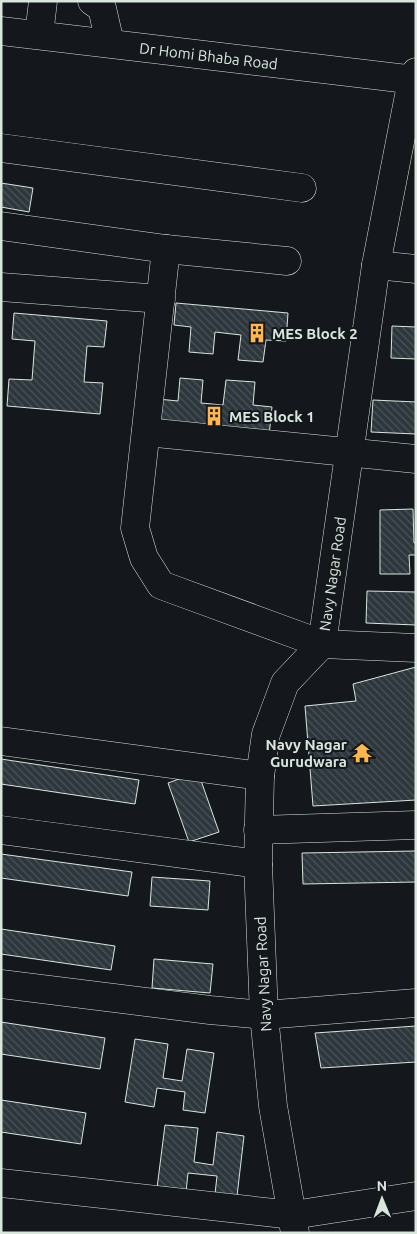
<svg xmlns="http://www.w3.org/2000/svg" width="417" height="1234" viewBox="0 0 417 1234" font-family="Ubuntu,sans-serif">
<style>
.building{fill:url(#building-back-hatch);stroke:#d8e6dc}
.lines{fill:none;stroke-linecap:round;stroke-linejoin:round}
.minor-casing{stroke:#d8e6dc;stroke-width:29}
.minor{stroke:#14181c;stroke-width:28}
.labels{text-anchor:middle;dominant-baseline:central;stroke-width:4;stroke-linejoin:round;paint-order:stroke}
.street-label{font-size:15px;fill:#d8e6dc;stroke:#14181c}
.poi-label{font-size:15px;font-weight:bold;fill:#d8e6dc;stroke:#14181c;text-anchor:start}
</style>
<defs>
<pattern id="building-back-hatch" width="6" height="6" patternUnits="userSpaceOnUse" patternTransform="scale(1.25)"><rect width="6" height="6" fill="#2c363c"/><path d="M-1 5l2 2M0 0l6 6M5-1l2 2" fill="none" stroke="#4a5358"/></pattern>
</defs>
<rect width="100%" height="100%" fill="#14181c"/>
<path class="building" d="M1,183L33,188L29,212L1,207Z
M176,303L288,313L286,341L266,340L263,362L238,360L241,335L215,332L213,354L189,352L191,327L174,325Z
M14,313L107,321L104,347L87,346L84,382L103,383L100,414L7,406L9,379L32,380L35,341L12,339Z
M392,326L416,327V359L391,358Z
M180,378L203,380L201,403L223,405L226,380L255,382L253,405L272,407L269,436L155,426L158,399L178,401Z
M373,400L416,402V434L371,432Z
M413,509L414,543H416V555H409L410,574H380V510Z
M367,591L416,592V625L366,623Z
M416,667V800L313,806L305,706L356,701L353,684Z
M1,759L139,780L135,804L1,784Z
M198,772L219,832L189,842L168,783Z
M416,851V882L303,884L302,853Z
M1,854L132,872L128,896L1,878Z
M152,877L210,881L208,910L150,906Z
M1,929L115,946L111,970L1,954Z
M154,959L213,964L210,993L152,988Z
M1,1022L105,1038L100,1069L1,1054Z
M416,1026V1062L321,1068L315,1033Z
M135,1039L168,1044L163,1078L182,1081L187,1049L214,1053L205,1113L183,1110L185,1092L157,1088L154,1107L125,1102Z
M1,1100L86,1113L81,1144L1,1132Z
M165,1125L198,1128L194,1162L213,1165L217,1132L244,1136L237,1196L215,1194L217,1176L188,1173L186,1192L157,1188Z"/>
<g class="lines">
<defs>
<g id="minor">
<path d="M92,1L102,8L110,43"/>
<path id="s1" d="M1,31L416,80"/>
<path d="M39,35L43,1"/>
<path d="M1,148L302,188"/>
<path d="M1,226L166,249L287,261"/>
<path d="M166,249L135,528L144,558L161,585L322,644L416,648"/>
<path d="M376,265L416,269"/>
<path d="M1,287L161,299"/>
<path d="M146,432L416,459"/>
<path d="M1,741L260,776"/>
<path d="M1,830L258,864"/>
<path d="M258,830L416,825"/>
<path d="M1,984L210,1010L264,1015L416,1003"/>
<path d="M1,1183L293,1215L416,1196"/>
<path id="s2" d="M295,1233L273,1106L264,1015L258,864L260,776L266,734L285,683L322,644L376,265L412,80L416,72"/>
</g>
</defs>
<use href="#minor" class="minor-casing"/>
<use href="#minor" class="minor"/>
</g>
<defs>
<symbol id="building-bare" viewBox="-9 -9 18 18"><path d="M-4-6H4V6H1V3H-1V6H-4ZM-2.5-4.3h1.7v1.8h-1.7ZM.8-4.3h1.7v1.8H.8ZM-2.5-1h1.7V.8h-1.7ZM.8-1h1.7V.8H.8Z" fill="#ffb74d" stroke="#14181c" stroke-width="2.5" paint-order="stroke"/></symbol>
<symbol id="temple-bare" viewBox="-9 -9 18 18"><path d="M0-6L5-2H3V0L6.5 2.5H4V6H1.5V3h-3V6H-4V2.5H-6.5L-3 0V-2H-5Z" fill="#ffb74d" stroke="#14181c" stroke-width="2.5" paint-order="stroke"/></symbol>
</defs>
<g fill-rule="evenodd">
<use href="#building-bare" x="243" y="319" width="28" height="28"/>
<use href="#building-bare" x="200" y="402" width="28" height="28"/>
<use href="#temple-bare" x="348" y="739" width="28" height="28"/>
</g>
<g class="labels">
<g class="street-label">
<text stroke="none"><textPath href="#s1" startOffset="209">Dr Homi Bhaba Road</textPath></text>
<text stroke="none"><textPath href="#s2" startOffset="681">Navy Nagar Road</textPath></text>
<text transform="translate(263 974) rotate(-93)">Navy Nagar Road</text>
</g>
<g class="poi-label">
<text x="272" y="333">MES Block 2</text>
<text x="229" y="416">MES Block 1</text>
<text x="347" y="744" text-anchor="end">Navy Nagar<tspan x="347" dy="17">Gurudwara</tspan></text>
</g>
</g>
<rect width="417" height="1234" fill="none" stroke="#d8e6dc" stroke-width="5"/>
<g transform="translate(382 1199) rotate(359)" stroke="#14181c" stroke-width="4" paint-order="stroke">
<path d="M0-4L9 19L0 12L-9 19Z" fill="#d8e6dc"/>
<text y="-8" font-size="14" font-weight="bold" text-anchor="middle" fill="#d8e6dc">N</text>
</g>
</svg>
